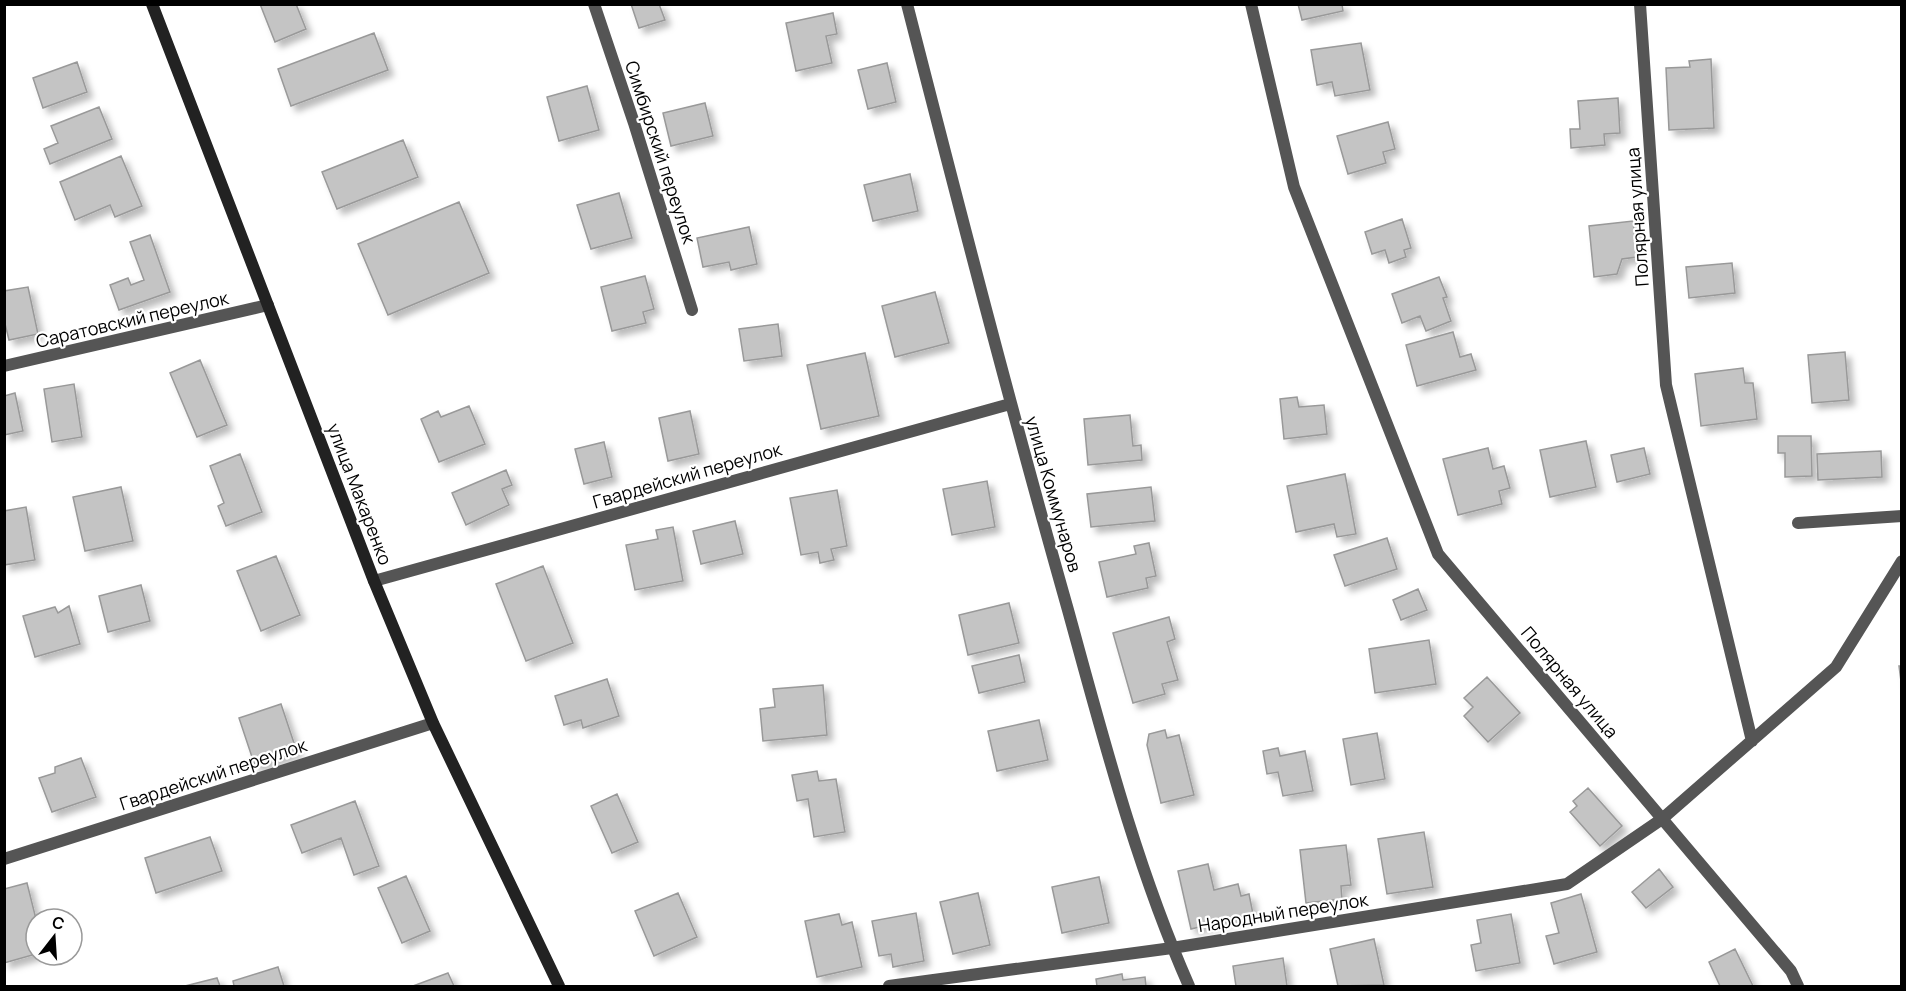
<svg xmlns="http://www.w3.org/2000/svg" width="1906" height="991" viewBox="0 0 1906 991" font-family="Manrope,sans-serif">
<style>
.building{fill:#c4c4c4;stroke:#999;stroke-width:1.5;filter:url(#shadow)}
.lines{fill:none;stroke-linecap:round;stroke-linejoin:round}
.street{stroke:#555;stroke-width:12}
.secondary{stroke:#222;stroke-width:12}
.labels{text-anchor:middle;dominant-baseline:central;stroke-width:4.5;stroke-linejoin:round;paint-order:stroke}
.street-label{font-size:18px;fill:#000;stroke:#fff}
</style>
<defs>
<filter id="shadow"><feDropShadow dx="5.5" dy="5.5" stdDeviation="3" flood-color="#0004"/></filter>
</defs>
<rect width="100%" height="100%" fill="#fff"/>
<path class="building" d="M260,4H296L306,29L275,42Z
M631,4H659L665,20L639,28Z
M1298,4H1342L1343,11L1302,20Z
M833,13L837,34L826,36L832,63L796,71L786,23Z
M374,33L388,70L291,106L278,69Z
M1361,43L1370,90L1335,96L1332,82L1317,85L1311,50Z
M1711,59L1714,128L1669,130L1666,68L1690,67L1689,61Z
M77,62L87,92L43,108L33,78Z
M887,63L896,102L868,109L858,70Z
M587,86L599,130L559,141L547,97Z
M1618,98L1620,133L1604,134L1605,145L1571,148L1570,129H1580L1578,101Z
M705,103L713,136L671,146L663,113Z
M99,107L112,139L50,164L44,149L58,143L51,126Z
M1388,122L1395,149L1383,152L1386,163L1348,174L1337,136Z
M403,140L418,177L337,209L322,172Z
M121,156L142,206L115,217L110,205L75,220L60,182Z
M910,174L918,211L873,221L864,185Z
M619,193L632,238L591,249L577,205Z
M459,202L489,273L388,315L358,244Z
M1402,219L1411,248L1404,250L1406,257L1389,263L1385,250L1372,254L1365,232Z
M1633,221L1637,257L1622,259L1617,274L1594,277L1589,226Z
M749,227L757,264L731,270L729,262L703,267L697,238Z
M150,235L170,292L119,310L110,285L128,278L131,285L144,280L130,242Z
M1732,263L1735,293L1689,298L1686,267Z
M645,276L654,309L643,312L646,323L612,331L601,287Z
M1439,277L1447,297L1443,298L1451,321L1426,331L1420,316L1402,323L1392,294Z
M28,287L38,334L9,340L4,320V291Z
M935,292L949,343L895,357L882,306Z
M778,324L782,356L744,361L739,329Z
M1453,332L1460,357L1471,354L1476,370L1417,386L1406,345Z
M1845,352L1849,400L1812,403L1808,355Z
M865,353L879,416L821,429L807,365Z
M200,360L227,425L197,437L170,373Z
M1743,368L1745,383H1753L1757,419L1701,426L1695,374Z
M74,384L82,437L52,442L44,389Z
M15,393L23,431L4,435V396Z
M1297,397L1299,407L1324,405L1327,434L1284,439L1280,399Z
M469,406L485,444L439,462L421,419L438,411L441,417Z
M690,411L699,454L668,461L659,418Z
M1130,415L1133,446L1141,445L1142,460L1088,465L1084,419Z
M1778,436H1811L1812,476L1785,477V453H1778Z
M1586,441L1596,487L1550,497L1540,450Z
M604,442L612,477L584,484L575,449Z
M1488,448L1493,469L1504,466L1510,488L1499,491L1502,504L1458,515L1443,459Z
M1644,448L1650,474L1617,482L1611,455Z
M1881,451L1882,477L1818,480L1817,454Z
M240,454L262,512L226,526L218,506L224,503L210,466Z
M506,470L512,485L502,489L509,505L466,525L452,493Z
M1345,474L1356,534L1337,537L1334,524L1296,532L1287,486Z
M987,481L995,527L952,535L943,489Z
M121,487L133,541L85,551L73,497Z
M1151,487L1155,521L1091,527L1087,494Z
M837,490L847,546L831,549L834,560L820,563L818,552L801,555L790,498Z
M26,507L35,560L4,565V511Z
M735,521L743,554L701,564L693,531Z
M673,527L683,581L635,590L626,545L658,539L656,530Z
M1387,538L1397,569L1345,586L1334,555Z
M1149,543L1156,576L1146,578L1148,588L1107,597L1099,562L1136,554L1134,546Z
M276,556L300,615L261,631L237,571Z
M543,566L573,643L526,661L496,584Z
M141,585L150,621L108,632L99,596Z
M1418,589L1427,610L1401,620L1393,600Z
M1009,603L1019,643L968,655L959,615Z
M69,606L80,644L35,657L23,616L55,607L58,613Z
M1169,617L1175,639L1167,642L1178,680L1162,684L1165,694L1133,703L1113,633Z
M1429,640L1436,684L1375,693L1369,649Z
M1019,655L1025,682L979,693L972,666Z
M1899,666H1902V689Z
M1487,677L1520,713L1488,742L1464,716L1473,707L1464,698Z
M607,679L619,716L583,728L581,720L564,725L555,696Z
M823,685L827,735L763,741L760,709L775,707L773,689Z
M281,704L297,752L255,766L239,718Z
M1039,720L1048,760L997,771L988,731Z
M1165,730L1167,738L1179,735L1194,795L1161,803L1147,745L1149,734Z
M1377,733L1385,779L1351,785L1343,739Z
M1278,748L1280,756L1305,751L1313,791L1283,796L1278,772L1267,774L1263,751Z
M81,758L96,797L52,812L39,778L55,773V767Z
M817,771L819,781L836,779L845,832L814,837L808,799L797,801L792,775Z
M1588,788L1622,826L1600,846L1570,812L1577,806L1573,801Z
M617,794L638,842L612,853L591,806Z
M355,801L379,866L354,875L341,838L302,853L291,825Z
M1424,832L1433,887L1387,894L1378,839Z
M210,837L222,871L156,893L145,858Z
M1346,845L1351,885L1341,886L1342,899L1306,903L1300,850Z
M1208,864L1214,890L1238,884L1241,896L1249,894L1253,914L1191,929L1178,871Z
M1659,869L1673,887L1646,908L1632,892Z
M406,876L430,931L402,943L378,888Z
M1099,877L1109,923L1062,933L1052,887Z
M27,883L36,919V954L4,963V889Z
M678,893L697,937L654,956L635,911Z
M978,893L990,945L953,954L940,902Z
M1581,894L1597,952L1554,964L1546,936L1559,933L1551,903Z
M916,913L924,961L893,967L891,954L879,956L872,921Z
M839,914L842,925L852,922L862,967L817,977L805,921Z
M1511,914L1520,963L1476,971L1471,945L1481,943L1477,920Z
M1374,939L1384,985L1338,986L1330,949Z
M1735,949L1753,986H1720L1709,962Z
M1283,958L1287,986H1236L1233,966Z
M278,967L284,986H234L233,981Z
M448,973L454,986H413Z
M1122,974L1123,980L1145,977L1146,986H1097L1096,979Z
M217,978L220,986H185Z"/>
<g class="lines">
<path class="street" d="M594,4L634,123L692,310
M907,4C959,207 1011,409 1068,610C1103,737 1136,866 1189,986
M1251,4L1294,187L1438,554L1791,971L1798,986
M1640,4L1666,385L1752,741
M4,366L268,305
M1798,523L1902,516
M374,581L1010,404
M4,859L433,723
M889,986L1172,948L1567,884L1662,819L1836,667L1902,561"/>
<path class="secondary" d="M152,4L374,581L433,723L559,986"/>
</g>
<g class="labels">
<g class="street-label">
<text transform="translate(661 152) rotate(72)">Симбирский переулок</text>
<text transform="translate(1637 217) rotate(-94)">Полярная улица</text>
<text transform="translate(132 319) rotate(-13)">Саратовский переулок</text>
<text transform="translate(687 475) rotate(-16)">Гвардейский переулок</text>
<text transform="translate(360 494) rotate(69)">улица Макаренко</text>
<text transform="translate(1054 494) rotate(74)">улица Коммунаров</text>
<text transform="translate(1570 682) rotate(50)">Полярная улица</text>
<text transform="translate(213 774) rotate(-18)">Гвардейский переулок</text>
<text transform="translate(1283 912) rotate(-9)">Народный переулок</text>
</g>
</g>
<rect width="1906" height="991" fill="none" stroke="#000000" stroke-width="12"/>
<g transform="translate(54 937) rotate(17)"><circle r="28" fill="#ffffff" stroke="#999999" stroke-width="1.5"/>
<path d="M0-4.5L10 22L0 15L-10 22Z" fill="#000000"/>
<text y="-9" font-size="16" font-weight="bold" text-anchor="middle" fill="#000000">С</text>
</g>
</svg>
